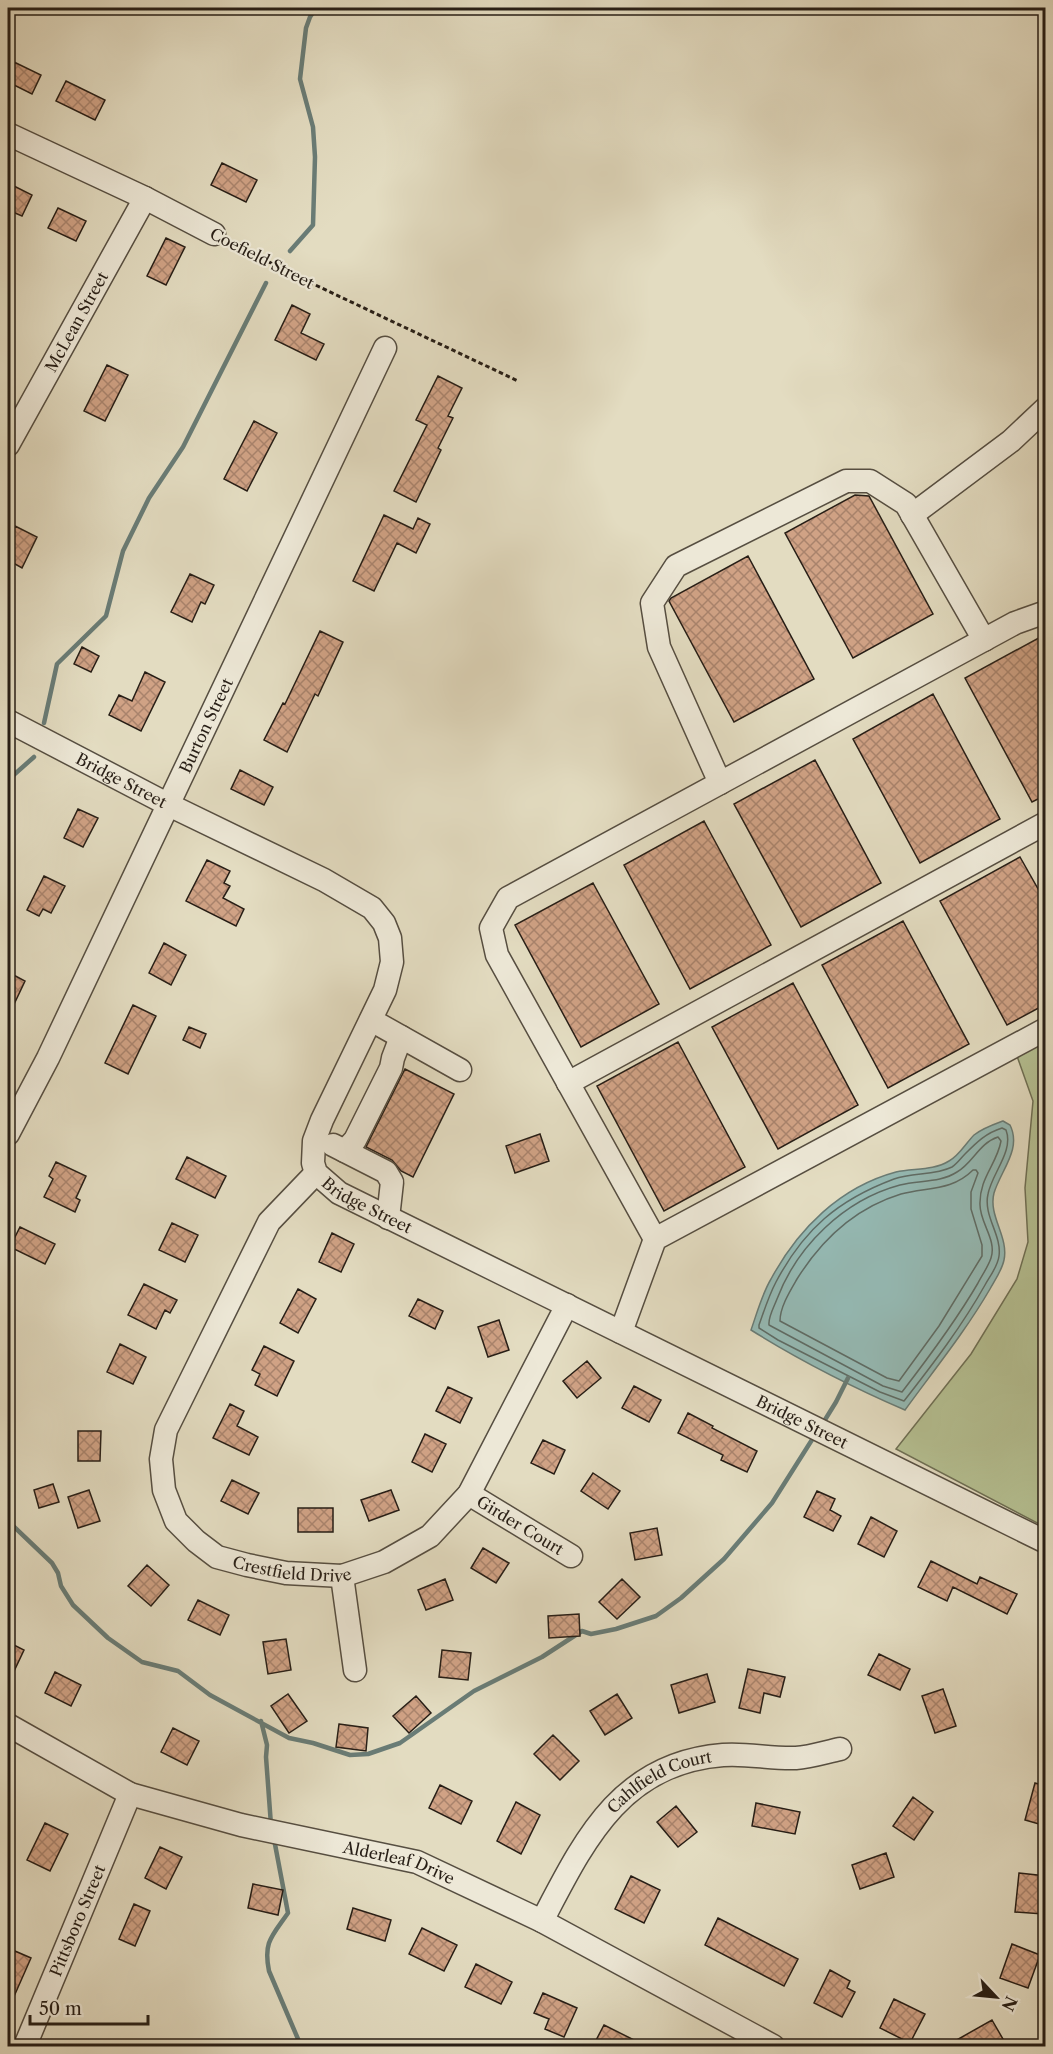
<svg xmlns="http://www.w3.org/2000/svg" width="1053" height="2054" viewBox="0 0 1053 2054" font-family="'Libre Caslon Text',serif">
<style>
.grass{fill:#b5c092;stroke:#6e6f54;stroke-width:1.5}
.water{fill:#95bbb6;stroke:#697c76;stroke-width:1.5}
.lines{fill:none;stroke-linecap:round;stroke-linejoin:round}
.shore{stroke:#5e6c66;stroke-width:1.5}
.stream{stroke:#697c76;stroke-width:4.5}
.building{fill:url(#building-cross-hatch);stroke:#271e16;stroke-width:1.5}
.minor-casing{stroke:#564e41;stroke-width:25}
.path{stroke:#271e16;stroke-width:3;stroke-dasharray:4.5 3;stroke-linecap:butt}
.minor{stroke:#ede8d7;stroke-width:22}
.labels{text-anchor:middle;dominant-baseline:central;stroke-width:4.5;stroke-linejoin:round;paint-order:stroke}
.street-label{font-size:16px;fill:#271e16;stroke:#ede8d7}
</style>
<defs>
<pattern id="building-cross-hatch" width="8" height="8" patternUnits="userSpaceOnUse" patternTransform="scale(1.5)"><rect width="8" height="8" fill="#d0a285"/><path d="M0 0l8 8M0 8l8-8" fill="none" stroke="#a9836c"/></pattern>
</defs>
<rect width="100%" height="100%" fill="#e3dcc1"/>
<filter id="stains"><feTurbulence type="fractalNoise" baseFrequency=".00333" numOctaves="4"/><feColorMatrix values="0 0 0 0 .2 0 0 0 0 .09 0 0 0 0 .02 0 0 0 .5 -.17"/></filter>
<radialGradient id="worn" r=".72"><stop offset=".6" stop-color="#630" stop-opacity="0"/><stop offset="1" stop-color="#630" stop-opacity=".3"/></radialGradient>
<path class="grass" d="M1045,1041V1527L896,1449L971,1354L1017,1279L1028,1242L1025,1188L1033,1101L1017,1056Z"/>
<path class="water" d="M1003,1121L1010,1125C1022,1149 1001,1170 994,1193C988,1216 1009,1237 1004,1260C1002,1270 995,1280 990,1289C965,1332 934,1370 905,1410C852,1387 799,1360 751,1330C757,1313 762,1294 771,1279C798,1229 840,1187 896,1172C913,1168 933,1171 949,1161C959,1156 966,1143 974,1135C983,1128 992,1125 1003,1121Z"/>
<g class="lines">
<path class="shore" d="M1002,1128L1006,1130C1014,1151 992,1173 988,1194C983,1216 1002,1235 999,1256C998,1266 990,1276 985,1285C962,1326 933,1364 904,1401L880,1392L778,1340L759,1328V1325C764,1311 769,1295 776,1282C804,1229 838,1200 894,1179C913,1172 934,1176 952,1167C957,1164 961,1158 965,1154C977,1142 986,1133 1002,1128Z
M998,1137L1001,1141C997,1164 979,1178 980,1205C980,1223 997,1240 991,1258C988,1267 982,1275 978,1283C956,1321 929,1357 902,1392L883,1386L769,1325C768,1317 774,1307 777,1299C797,1246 844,1200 900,1185C919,1180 940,1183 957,1172C973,1163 979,1143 998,1137Z
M973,1170H976L978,1173L971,1192V1209L982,1245V1256L939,1326L899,1381L887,1378L780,1321C780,1307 790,1291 797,1279C822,1239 855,1208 901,1194C928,1187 952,1191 973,1170Z"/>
<path class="stream" d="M290,251L313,225L315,157L313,127L300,79L306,28L310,17L316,8
M44,723L57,664L106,616L123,551L149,498L183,447L266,283
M8,780L34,757
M823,1423L836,1402L848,1378
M8,1521L52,1563L58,1573L61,1586L73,1605L108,1638L142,1662L178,1671L210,1695L289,1738L313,1743L350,1755L368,1754L400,1743L474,1691L542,1657L582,1631L591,1634L616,1629L656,1616L681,1598L724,1559L772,1503L815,1435
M261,1721L267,1745L266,1757L271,1825
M274,1839L288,1913C272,1936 263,1942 269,1971L301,2046"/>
</g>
<path class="building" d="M14,62L41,75L32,94L8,82V74Z
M66,81L105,100L95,120L56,101Z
M222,163L257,180L246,202L211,185Z
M8,183L32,195L22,216L8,210Z
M58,208L86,221L76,241L48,228Z
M166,238L185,247L166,285L147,276Z
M292,305L310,314L301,333L324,344L316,360L275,340Z
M107,365L128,375L105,421L84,411Z
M438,376L462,388L448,416L453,418L438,448L441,450L416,502L394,491L427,425L416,420Z
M254,421L277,433L247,491L224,479Z
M855,495L869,496L933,614L853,658L785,533Z
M384,515L413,529L418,518L430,524L416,553L397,543L374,591L353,581Z
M15,526L37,537L22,568L8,560V542Z
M748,556L814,679L734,722L669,601L671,598Z
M190,574L214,585L205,604L201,602L192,622L171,612Z
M320,631L343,642L318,696L315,694L287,752L264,740L283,703L285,704Z
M1046,634V795L1032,802L965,678Z
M82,647L99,656L91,672L74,664Z
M145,672L165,682L141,731L109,715L119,695L132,701Z
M933,694L1000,819L920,863L853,739Z
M815,760L881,883L801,927L734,804Z
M240,770L273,787L264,805L231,789Z
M78,809L98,818L83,847L64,838Z
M704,821L771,945L690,989L624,865Z
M1020,857L1046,903V1004L1007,1025L940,901Z
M207,860L230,871L224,883L230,886L223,898L244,909L236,926L186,901Z
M44,876L65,886L51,913L43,909L39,916L27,910Z
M593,883L659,1004L581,1047L515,925Z
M903,921L969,1044L888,1088L822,965Z
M164,943L186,955L171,985L149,973Z
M8,972L25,981L8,1017Z
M793,983L858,1105L778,1149L712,1027Z
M133,1005L156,1016L128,1074L105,1063Z
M189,1027L206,1034L200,1048L183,1040Z
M678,1042L745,1167L664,1211L597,1086Z
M405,1069L454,1094L413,1177L401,1171L392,1160L366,1147Z
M540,1134L549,1161L515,1173L506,1146Z
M187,1157L226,1176L215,1198L176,1179Z
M56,1162L86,1176L76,1198L80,1200L75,1212L44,1197L53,1179L49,1176Z
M172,1223L198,1235L185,1262L159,1250Z
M20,1227L55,1244L45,1264L10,1247Z
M332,1233L354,1244L341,1272L319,1262Z
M144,1284L177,1300L170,1313L165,1310L156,1329L128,1315Z
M298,1289L316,1299L298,1333L280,1323Z
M418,1299L443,1311L435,1329L409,1316Z
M499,1320L509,1350L488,1357L478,1327Z
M120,1344L146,1357L133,1384L107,1372Z
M264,1346L294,1361L277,1396L255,1385L260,1374L252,1370Z
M587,1361L601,1378L577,1398L563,1381Z
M634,1386L661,1400L649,1422L622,1408Z
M448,1387L472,1398L460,1423L436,1411Z
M230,1404L244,1411L237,1426L258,1437L249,1455L213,1438Z
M688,1413L713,1426L712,1428L757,1451L747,1472L721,1460L723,1455L678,1433Z
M78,1431H101L100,1461H78Z
M425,1434L446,1444L432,1472L412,1462Z
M543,1440L565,1450L554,1474L531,1463Z
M593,1473L620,1491L608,1509L581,1491Z
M232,1480L259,1493L248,1514L221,1501Z
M53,1484L59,1502L39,1508L34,1490Z
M89,1490L100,1521L78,1528L68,1497Z
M391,1490L399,1510L369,1521L361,1500Z
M817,1491L835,1499L830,1510L841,1516L833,1531L804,1517Z
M298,1508H333V1532H298Z
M871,1517L897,1531L884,1557L858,1544Z
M657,1528L662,1555L635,1560L630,1533Z
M483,1548L509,1563L496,1583L471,1568Z
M931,1561L977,1584L980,1577L1017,1594L1007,1614L953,1587L947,1601L918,1587Z
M147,1565L169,1585L151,1606L128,1586Z
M445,1579L453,1600L426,1610L418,1590Z
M622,1579L640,1597L617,1619L599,1602Z
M198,1600L229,1615L220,1635L188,1620Z
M579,1614L580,1636L549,1638L548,1616Z
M286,1639L291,1670L268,1674L263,1642Z
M8,1642L24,1650L8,1684Z
M442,1650L471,1653L468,1680L439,1677Z
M879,1654L910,1669L900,1690L868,1675Z
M748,1669L785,1677L780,1697L764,1693L760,1713L739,1708Z
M55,1672L81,1685L71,1706L45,1693Z
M707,1674L715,1702L679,1713L671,1685Z
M943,1689L956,1726L935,1733L922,1696Z
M288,1694L307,1721L289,1733L271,1706Z
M617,1694L632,1718L605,1735L590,1711Z
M416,1696L431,1713L409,1733L393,1716Z
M339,1724L368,1728L366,1751L336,1747Z
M173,1728L199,1741L187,1765L161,1752Z
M553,1735L579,1761L560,1780L534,1754Z
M1035,1783L1046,1786V1826L1025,1820Z
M440,1785L472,1801L461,1824L429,1808Z
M913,1797L933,1812L914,1840L893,1826Z
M516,1802L540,1815L521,1854L497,1841Z
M756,1803L800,1812L795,1834L752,1826Z
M676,1806L697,1832L678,1847L657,1822Z
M45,1823L68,1834L50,1871L27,1860Z
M160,1847L182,1857L166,1889L145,1878Z
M886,1853L894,1877L860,1889L852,1865Z
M1019,1873L1046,1876L1043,1914L1015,1912Z
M631,1876L660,1890L644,1923L615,1909Z
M253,1884L283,1890L278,1915L248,1908Z
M134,1904L150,1911L135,1946L119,1939Z
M353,1908L391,1920L385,1941L347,1929Z
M718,1918L798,1959L784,1986L705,1945Z
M422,1928L457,1945L444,1971L409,1954Z
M1012,1944L1040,1955L1028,1988L1000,1978Z
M8,1948L31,1958L8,2010Z
M476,1964L512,1982L501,2004L465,1987Z
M830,1970L850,1981L847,1988L855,1992L842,2017L814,2003Z
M543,1993L577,2008L564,2037L545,2029L549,2019L534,2013Z
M894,1999L925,2014L910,2043L880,2028Z
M992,2020L1007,2046H946Z
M604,2025L646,2046H593Z"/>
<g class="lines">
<defs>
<g id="minor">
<path d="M8,134L145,198L214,234"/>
<path id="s1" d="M8,445L145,198"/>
<path d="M912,515L1011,441L1046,408"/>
<path id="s2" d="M8,721L169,805L324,880L372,908L384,923L390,938L392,962L385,990L322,1120L314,1141L313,1163L316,1173L339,1193L1046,1542"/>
<path d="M720,783L659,647L652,603L676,566L846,481H870L906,504L984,640"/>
<path d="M371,1020L460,1070"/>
<path d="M568,1083L1046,823"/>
<path id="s3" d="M8,1134L48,1058L385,348"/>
<path d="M333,1145L386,1172L392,1182L388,1218"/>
<path d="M345,1151L355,1140L391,1068L393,1058L401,1037"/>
<path id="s4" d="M316,1173L269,1222L166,1430L161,1459L164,1490L176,1521L196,1541L217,1557L247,1565L286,1573L342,1576L384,1562L430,1536L469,1494L567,1305"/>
<path d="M655,1239L497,955L491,928L508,898L1015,623L1043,613L1046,615"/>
<path d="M621,1332L655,1239L1046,1029"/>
<path id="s5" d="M469,1494L571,1556"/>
<path d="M342,1576L355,1670"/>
<path id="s6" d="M8,1725L130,1794L241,1825L417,1862L542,1921L773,2046"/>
<path id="s7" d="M542,1921C584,1841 620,1763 723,1755C747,1753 771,1759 796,1758C810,1757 826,1752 840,1749"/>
<path id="s8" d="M25,2046L130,1794"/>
</g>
</defs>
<use href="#minor" class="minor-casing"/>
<path class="path" d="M229,241L290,273L518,381"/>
<use href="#minor" class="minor"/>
</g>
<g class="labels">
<g class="street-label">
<text transform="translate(262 258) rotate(27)">Coefield Street</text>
<text stroke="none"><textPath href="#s1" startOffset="141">McLean Street</textPath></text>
<text stroke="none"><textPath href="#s3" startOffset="454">Burton Street</textPath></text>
<text stroke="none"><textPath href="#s2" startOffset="128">Bridge Street</textPath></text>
<text stroke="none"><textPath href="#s2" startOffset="758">Bridge Street</textPath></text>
<text stroke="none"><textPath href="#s2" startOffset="1244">Bridge Street</textPath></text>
<text stroke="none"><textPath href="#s5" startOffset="60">Girder Court</textPath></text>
<text stroke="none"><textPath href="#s4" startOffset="525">Crestfield Drive</textPath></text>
<text stroke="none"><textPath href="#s7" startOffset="189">Cahlfield Court</textPath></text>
<text stroke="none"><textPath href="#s6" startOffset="418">Alderleaf Drive</textPath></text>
<text stroke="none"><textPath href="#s8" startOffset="136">Pittsboro Street</textPath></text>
</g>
</g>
<rect width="1053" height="2054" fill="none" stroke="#e3dcc1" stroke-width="30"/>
<rect x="9" y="9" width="1035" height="2036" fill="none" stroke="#271e16" stroke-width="3"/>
<rect x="15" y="15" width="1023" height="2024" fill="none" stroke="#271e16" stroke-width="1.5"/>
<g transform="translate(996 1997) rotate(116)" stroke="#ede8d7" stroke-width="4.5" paint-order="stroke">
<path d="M0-4.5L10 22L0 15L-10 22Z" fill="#271e16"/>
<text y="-9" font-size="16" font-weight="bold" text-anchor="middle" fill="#271e16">N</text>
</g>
<path d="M30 2015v9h118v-9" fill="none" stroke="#271e16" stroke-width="3"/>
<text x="39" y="2015" font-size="18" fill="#271e16" stroke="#ede8d7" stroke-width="4.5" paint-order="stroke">50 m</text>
<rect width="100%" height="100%" filter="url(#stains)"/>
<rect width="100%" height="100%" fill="url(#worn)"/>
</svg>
